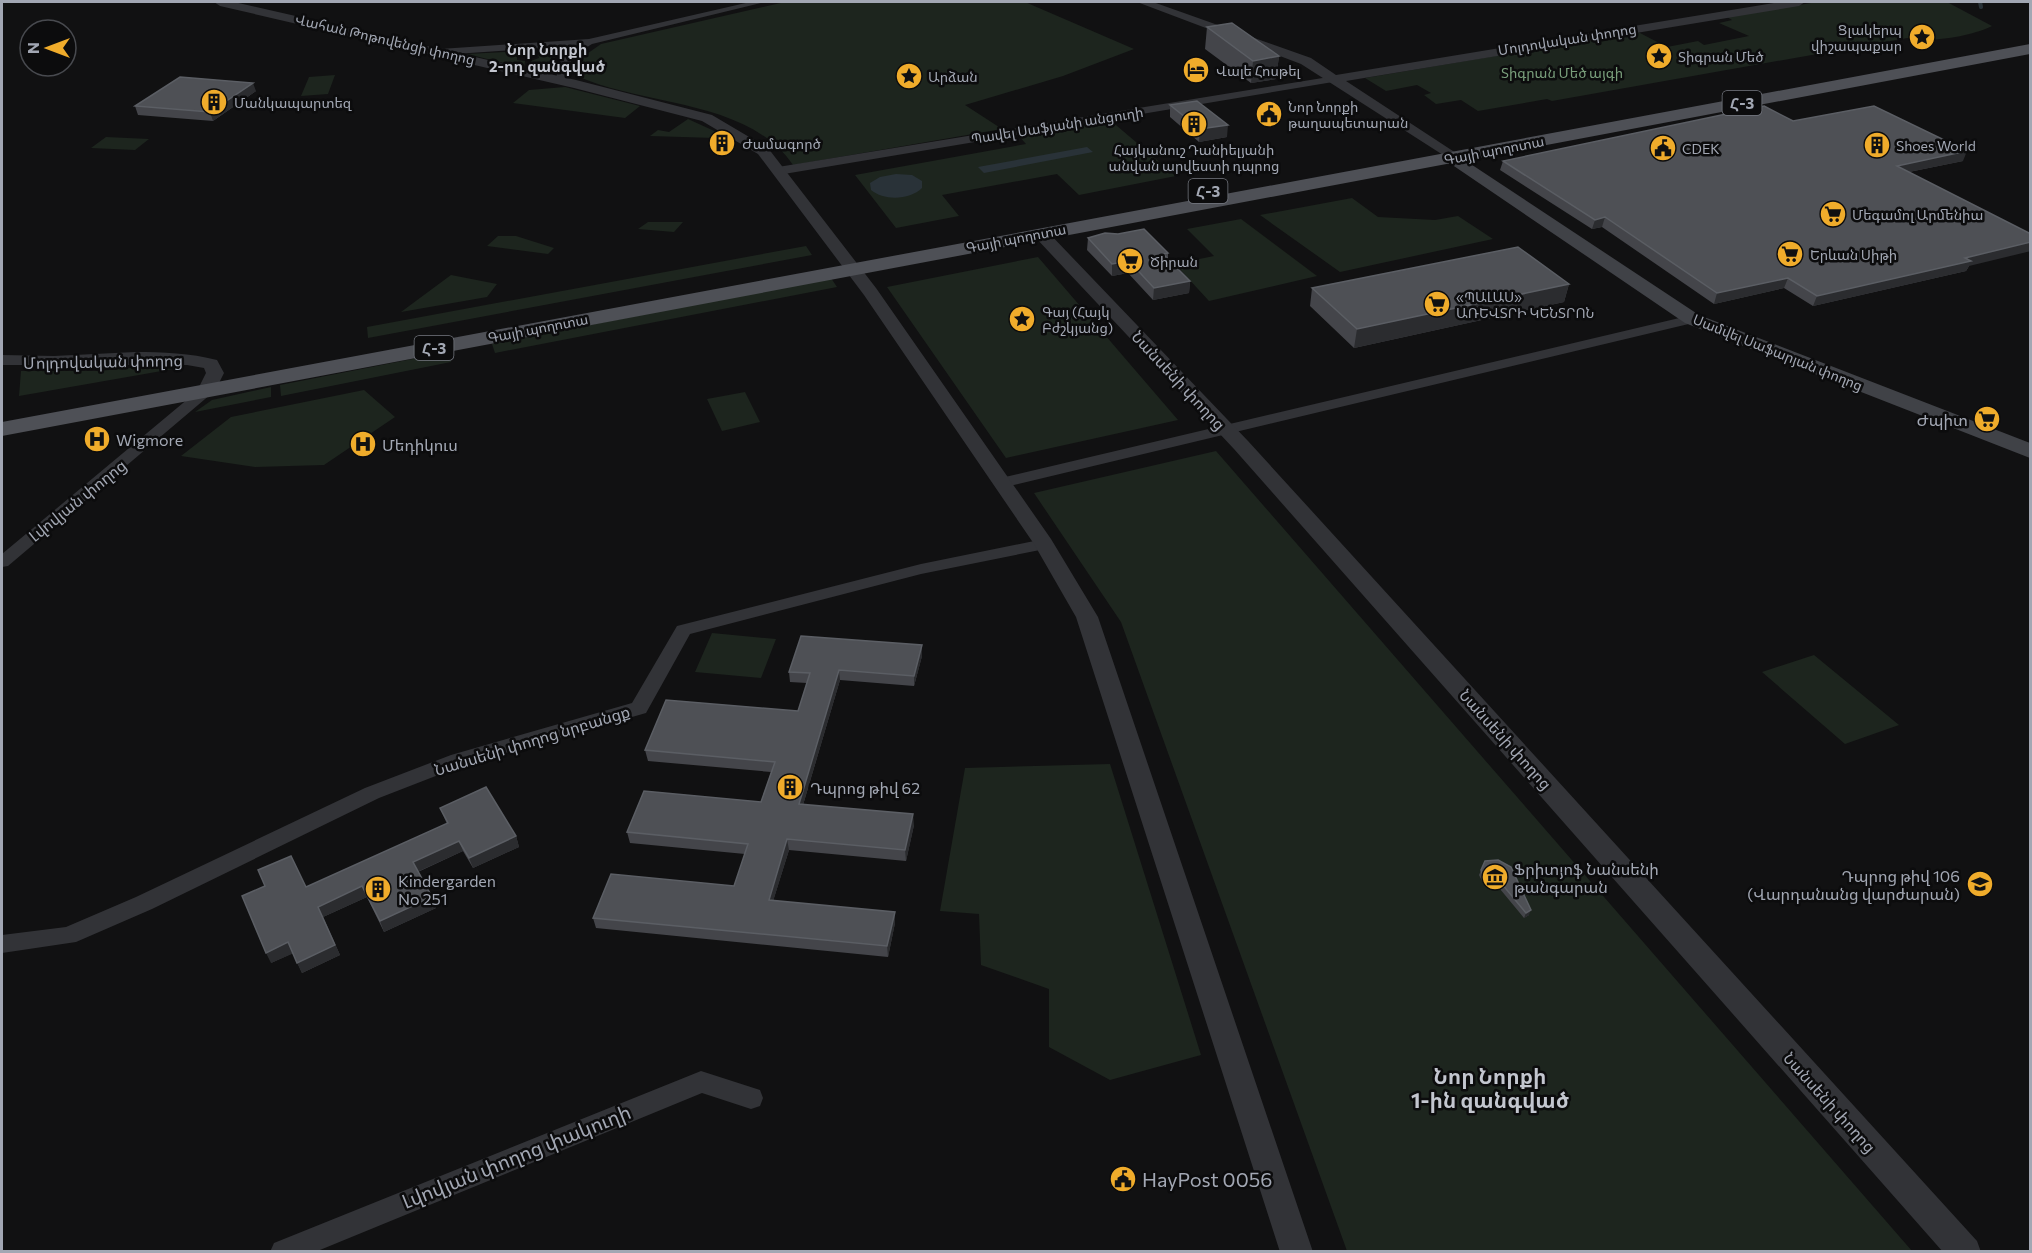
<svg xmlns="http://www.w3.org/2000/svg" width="2032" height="1253" viewBox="0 0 2032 1253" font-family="Commissioner,'Noto Sans Armenian',sans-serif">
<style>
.green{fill:#1d251e}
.water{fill:#293238}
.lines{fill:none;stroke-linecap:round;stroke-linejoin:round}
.stream{stroke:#293238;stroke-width:4}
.minor{fill:#323337;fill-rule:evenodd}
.tertiary{fill:#323337;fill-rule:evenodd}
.secondary{fill:#404247;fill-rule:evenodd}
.primary{fill:#4e5056;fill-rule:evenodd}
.wall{fill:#44454a}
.shaded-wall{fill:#2b2c2f}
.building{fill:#4e5055;stroke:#5b5e64;stroke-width:1.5}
.labels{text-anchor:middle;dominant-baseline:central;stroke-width:5;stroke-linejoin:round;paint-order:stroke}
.far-poi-label{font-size:14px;fill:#a2a7b3;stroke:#0c0c0d;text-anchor:start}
.far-street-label{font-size:14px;fill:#a2a7b3;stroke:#0c0c0d}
.far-park-label{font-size:14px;fill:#799e7b;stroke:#0c0c0d}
.far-neighbourhood-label{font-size:15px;font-weight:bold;fill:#c3c6cf;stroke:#0c0c0d}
.shield{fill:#0c0c0d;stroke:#757881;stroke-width:1.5}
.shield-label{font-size:15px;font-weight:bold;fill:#a2a7b3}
.street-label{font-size:16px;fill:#a2a7b3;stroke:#0c0c0d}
.poi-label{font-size:16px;fill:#a2a7b3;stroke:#0c0c0d;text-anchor:start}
.near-street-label{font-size:20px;fill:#a2a7b3;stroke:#0c0c0d}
.near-poi-label{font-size:20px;fill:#a2a7b3;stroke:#0c0c0d;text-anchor:start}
.near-neighbourhood-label{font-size:21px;font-weight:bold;fill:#c3c6cf;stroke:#0c0c0d}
</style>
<rect width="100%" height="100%" fill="#111112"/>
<path class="green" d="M785,2H1025L1134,49L1063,76L965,105L1002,129L793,165C748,99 643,106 577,76L575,70L581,58L601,44Z
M1817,2H1947L1992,26C1975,35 1930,44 1913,37L1552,101L1547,99L1478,111L1461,100L1436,104L1424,95L1431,93L1417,85L1386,91L1365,78L1638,32L1667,47L1698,41L1704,45L1749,36L1719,23L1732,20L1727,17Z
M564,49L552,60L546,72L530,69L531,61L539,58L538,54L548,50Z
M505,52L517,56V60L525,61L524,68L467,54Z
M335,75L328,94L301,96L309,77Z
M565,87L640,106L625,118L513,103L529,90Z
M688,119L723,135L715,138L650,136L658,130L669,132Z
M1110,120L1176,176L1079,195L1057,174L942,195L959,216L896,228L855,175L1026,144L1019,136Z
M106,137L149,139L135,150L91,148Z
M1352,198L1378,217L1435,220L1458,216L1493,239L1340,272L1260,215Z
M1241,219L1317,276L1209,301L1175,264L1214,256L1187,229Z
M648,222H683L674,232L638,229Z
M498,236H516L554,248L548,254L487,246Z
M806,246L812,255L368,338L367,327Z
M1038,257L1178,420L1006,458L887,287Z
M451,275L497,284L487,297L401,312Z
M831,278L837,287L495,353L492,344Z
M448,352L451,362L281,396L280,385Z
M152,366L173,369L19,396L21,371H98Z
M271,387V397L195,412L212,400Z
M364,390L395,417L324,465L255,467L181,456L231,417Z
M745,392L760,422L722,431L707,399Z
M1216,451L1912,1251H1347L1121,622L1034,493Z
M712,633L776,639L761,678L695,672Z
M1814,655L1899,725L1845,744L1762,672Z
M1110,764L1201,1055L1110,1080L1049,1047V989L981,965L979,914L940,911L965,768Z"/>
<path class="water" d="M1087,147L1093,152L984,173L978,167Z
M896,174L912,175L922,181V188C910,200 884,201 871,190L870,183L880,177Z"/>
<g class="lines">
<path class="stream" d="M1980,2L1981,7"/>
<path class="minor" d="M750,2H765L592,44C578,53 565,61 567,80L562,83L557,80C555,64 563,55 575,46L440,55L435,52L440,49L589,39Z
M1335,76L1340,79L1339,81L778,175L772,171L778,167Z
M1692,315L1699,319L1697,322L1001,488L993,483L1001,478Z
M206,387L211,388L213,391L211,394L8,566L2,567V554L201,388Z
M1044,539L1052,544L1050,548L921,574L690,634L646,713L464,765L379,798L152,909L76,942L2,953V935L66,927L136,897L365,788L451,755L632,703L677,626L921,564Z
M701,1071L760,1090L763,1098L760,1106L751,1109L702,1093L315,1252H270L274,1243Z"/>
<path class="tertiary" d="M214,2H234L576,80L712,115L768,148L876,288L1051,539L1098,617L1313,1252H1280L1076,617L1034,544L864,295L758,154L702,121L574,88L220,6Z
M1137,2H1153L1311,58L1336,75L1780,2H1805L1799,6L1346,81L1459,155L1461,158L1459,161L1454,162L1301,64Z
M1041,229L1047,231L1248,441L1977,1241L1981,1252H1943L1234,449L1035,237L1033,234L1035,231Z
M135,352C163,352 190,353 217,360L224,373L213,395L206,397L197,391L206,373L204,368L187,365H2V355L54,356Z"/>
<path class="secondary" d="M1454,153L1699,315L2030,443V458L1685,323L1448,162L1446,158L1448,154Z"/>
<path class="primary" d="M2030,44V54L2,436V422Z"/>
</g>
<path class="wall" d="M1207,27L1279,56L1276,79L1251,83L1205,49Z
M256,91L213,121L138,115L135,106Z
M1170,105L1227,137L1199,142L1170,117Z
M1793,121L1963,161L1909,172L1969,266L1966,271L1813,306L1784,288L1714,304L1602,227L1592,229L1500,170L1503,161Z
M1118,234L1168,253V259L1190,281L1189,293L1153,300L1128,273L1112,276L1087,250L1088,238Z
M1569,284L1564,302L1354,348L1310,306L1312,288Z
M922,656L914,686L840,680L803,805L914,825L906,861L789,850L773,901L895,912V923L888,957L596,928L593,918L734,886L745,854L630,843L627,832L761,802L771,772L648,761L645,750L798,711L807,683L790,682L789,672Z
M440,808L516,836L519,847L473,868L463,851L418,872L436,908L384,932L367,897L323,917L340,955L302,973L293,953L271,963L306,887L447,824Z
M1485,861L1529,915L1524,918L1500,889L1482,881L1479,875Z"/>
<path class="shaded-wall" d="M1279,56L1276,79L1251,83L1253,61Z
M253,83L256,91L213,121L210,112Z
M1228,125L1227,137L1199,142L1200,129Z
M1967,151L1963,161L1894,175L1897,166Z
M1605,217L1602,227L1592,229L1595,220Z
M2031,242V251L1969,266L1966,271L1813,306L1817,296L1965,258Z
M1129,261L1128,273L1112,276V264Z
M1788,278L1784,288L1714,304L1717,293Z
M1190,281L1189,293L1153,300L1154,288Z
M1569,284L1564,302L1354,348L1357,329Z
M922,645V656L914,686V676Z
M839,670L840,680L800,815L799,804Z
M913,814L914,825L906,861L905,850Z
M516,836L519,847L473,868L469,858Z
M787,839L789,850L770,911L769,900Z
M459,841L463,851L417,872L413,862Z
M362,886L367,897L323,917L340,955L302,973L297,963L318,907Z
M432,897L436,908L384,932L380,921Z
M1531,910L1529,915L1524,918L1526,913Z
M895,912V923L888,957L887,946Z
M288,942L294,953L271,963L266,953Z"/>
<path class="building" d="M1232,23L1279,56L1253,61L1207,27Z
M180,77L253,83L210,112L135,106Z
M1197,101L1228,125L1200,129L1170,105Z
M1764,106L1793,121L1874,106L1967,151L1897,166L2031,234V242L1965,258L1971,261L1817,296L1788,278L1717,293L1605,217L1595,220L1503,161Z
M1144,229L1168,253L1163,254L1190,281L1154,288L1129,261L1112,264L1088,238L1105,233L1118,234Z
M1518,247L1569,284L1357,329L1312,288Z
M801,636L922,645L914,676L839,670L799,804L913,814L905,850L787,839L769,900L895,912L887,946L593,918L611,874L734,886L748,844L627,832L644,791L761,802L775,762L645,750L666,700L798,711L810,673L789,672Z
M486,787L516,836L469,858L459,841L413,862L432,897L380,921L362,886L318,907L335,945L297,963L288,942L266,953L242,896L265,886L258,870L291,856L306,887L448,823L440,808Z
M1498,860L1511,867L1531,910L1526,913L1502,884L1483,876L1481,870L1485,861Z"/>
<defs>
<symbol id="sight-disc" viewBox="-11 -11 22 22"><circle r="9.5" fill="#f0ac2b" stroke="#0c0c0d"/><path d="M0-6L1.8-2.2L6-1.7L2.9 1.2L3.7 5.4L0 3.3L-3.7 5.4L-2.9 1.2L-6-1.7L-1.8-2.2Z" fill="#111"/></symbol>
<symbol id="hotel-disc" viewBox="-11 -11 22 22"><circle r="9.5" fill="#f0ac2b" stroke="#0c0c0d"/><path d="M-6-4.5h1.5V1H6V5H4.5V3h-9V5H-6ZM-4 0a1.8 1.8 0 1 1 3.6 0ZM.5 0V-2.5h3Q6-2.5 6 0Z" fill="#111"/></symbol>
<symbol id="building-disc" viewBox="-11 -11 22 22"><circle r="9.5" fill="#f0ac2b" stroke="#0c0c0d"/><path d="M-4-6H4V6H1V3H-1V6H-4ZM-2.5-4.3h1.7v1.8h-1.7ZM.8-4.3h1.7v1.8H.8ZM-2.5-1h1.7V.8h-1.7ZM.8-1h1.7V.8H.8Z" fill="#111"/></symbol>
<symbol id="civic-disc" viewBox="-11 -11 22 22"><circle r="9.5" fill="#f0ac2b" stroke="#0c0c0d"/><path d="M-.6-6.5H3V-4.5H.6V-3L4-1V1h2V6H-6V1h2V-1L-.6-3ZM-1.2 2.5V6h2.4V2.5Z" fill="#111"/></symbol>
<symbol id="supermarket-disc" viewBox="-11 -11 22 22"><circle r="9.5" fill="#f0ac2b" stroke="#0c0c0d"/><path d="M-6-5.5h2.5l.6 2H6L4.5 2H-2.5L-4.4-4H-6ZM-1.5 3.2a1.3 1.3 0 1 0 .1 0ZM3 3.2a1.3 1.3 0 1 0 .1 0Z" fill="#111"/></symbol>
<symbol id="hospital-disc" viewBox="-11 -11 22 22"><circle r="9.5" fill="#f0ac2b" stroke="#0c0c0d"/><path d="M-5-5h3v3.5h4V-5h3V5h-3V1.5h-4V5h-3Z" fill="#111"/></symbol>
<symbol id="museum-disc" viewBox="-11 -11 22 22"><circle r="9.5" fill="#f0ac2b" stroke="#0c0c0d"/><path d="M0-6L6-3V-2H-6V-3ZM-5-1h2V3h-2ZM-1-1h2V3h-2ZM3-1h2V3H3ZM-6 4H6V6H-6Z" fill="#111"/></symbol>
<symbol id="school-disc" viewBox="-11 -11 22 22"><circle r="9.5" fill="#f0ac2b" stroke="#0c0c0d"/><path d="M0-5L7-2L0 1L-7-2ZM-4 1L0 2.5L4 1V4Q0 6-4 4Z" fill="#111"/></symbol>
</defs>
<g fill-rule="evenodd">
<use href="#sight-disc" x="1907" y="22" width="30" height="30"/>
<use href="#sight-disc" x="1644" y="41" width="30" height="30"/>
<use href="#hotel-disc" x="1181" y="55" width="30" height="30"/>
<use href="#sight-disc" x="894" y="61" width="30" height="30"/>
<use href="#building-disc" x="199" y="87" width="30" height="30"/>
<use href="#civic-disc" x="1254" y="99" width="30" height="30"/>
<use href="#building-disc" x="1179" y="109" width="30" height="30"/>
<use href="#building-disc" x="707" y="128" width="30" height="30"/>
<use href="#building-disc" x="1862" y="130" width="30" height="30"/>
<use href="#civic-disc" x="1648" y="133" width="30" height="30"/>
<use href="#supermarket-disc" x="1818" y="199" width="30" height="30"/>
<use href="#supermarket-disc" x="1775" y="239" width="30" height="30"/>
<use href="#supermarket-disc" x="1115" y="246" width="30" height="30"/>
<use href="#supermarket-disc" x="1422" y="289" width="30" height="30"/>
<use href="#sight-disc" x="1007" y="304" width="30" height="30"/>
<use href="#supermarket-disc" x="1972" y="404" width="30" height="30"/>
<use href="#hospital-disc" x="82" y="424" width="30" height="30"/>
<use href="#hospital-disc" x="348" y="429" width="30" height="30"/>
<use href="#building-disc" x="775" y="772" width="30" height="30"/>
<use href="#museum-disc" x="1480" y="862" width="30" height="30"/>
<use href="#school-disc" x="1965" y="869" width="30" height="30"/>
<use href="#building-disc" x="363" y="874" width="30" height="30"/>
<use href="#civic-disc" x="1108" y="1164" width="30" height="30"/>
</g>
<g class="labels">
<g class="far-poi-label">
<text x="1902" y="29" text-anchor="end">Ցլակերպ<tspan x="1902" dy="16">վիշապաքար</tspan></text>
<text x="1678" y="56">Տիգրան Մեծ</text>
<text x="1216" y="70">Վալե Հոսթել</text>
<text x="928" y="76">Արձան</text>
<text x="234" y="102">Մանկապարտեզ</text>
<text x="1288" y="106">Նոր Նորքի<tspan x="1288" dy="16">թաղապետարան</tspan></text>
<text x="742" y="143">Ժամագործ</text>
<text x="1896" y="145">Shoes World</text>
<text x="1682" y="148">CDEK</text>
<text x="1194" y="149" text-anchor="middle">Հայկանուշ Դանիելյանի<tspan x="1194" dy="16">անվան արվեստի դպրոց</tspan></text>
<text x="1852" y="214">Մեգամոլ Արմենիա</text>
<text x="1810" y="254">Երևան Սիթի</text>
<text x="1150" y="261">Ծիրան</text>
<text x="1456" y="296">«ՊԱԼԱՍ»<tspan x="1456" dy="16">ԱՌԵՎՏՐԻ ԿԵՆՏՐՈՆ</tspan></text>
<text x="1042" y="311">Գայ (Հայկ<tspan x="1042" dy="16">Բժշկյանց)</tspan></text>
</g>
<g class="far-street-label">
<text transform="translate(385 39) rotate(13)">Վահան Թոթովենցի փողոց</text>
<text transform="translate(1567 39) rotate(-9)">Մոլդովական փողոց</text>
<text transform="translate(1057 125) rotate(-9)">Պավել Սաֆյանի անցուղի</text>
<text transform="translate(1494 150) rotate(-11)">Գայի պողոտա</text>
<text transform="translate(1016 238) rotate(-11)">Գայի պողոտա</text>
<text transform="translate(538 328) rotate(-11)">Գայի պողոտա</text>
<text transform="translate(1778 352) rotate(22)">Սամվել Սաֆարյան փողոց</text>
</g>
<g class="far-park-label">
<text x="1562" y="72">Տիգրան Մեծ այգի</text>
</g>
<g class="far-neighbourhood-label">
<text x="547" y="49">Նոր Նորքի<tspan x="547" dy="17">2-րդ զանգված</tspan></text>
</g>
<g class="shield">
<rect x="1722.5" y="91" width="39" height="24" rx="4.5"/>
<rect x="1188.5" y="179" width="39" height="24" rx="4.5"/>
<rect x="414.5" y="336" width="39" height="24" rx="4.5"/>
</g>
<g class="shield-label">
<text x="1742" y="103">Հ-3</text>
<text x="1208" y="191">Հ-3</text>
<text x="434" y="348">Հ-3</text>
</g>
<g class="street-label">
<text transform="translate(103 361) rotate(-1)">Մոլդովական փողոց</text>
<text transform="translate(1179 380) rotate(47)">Նանսենի փողոց</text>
<text transform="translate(77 500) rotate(-39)">Լվովյան փողոց</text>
<text transform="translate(1506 739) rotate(48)">Նանսենի փողոց</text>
<text transform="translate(532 740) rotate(-17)">Նանսենի փողոց նրբանցք</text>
<text transform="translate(1830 1102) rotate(48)">Նանսենի փողոց</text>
</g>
<g class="poi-label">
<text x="1968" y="419" text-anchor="end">Ժպիտ</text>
<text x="116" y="439">Wigmore</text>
<text x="382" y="444">Մեդիկուս</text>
<text x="810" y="787">Դպրոց թիվ 62</text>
<text x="1514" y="868">Ֆրիտյոֆ Նանսենի<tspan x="1514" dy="18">թանգարան</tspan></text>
<text x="1960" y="875" text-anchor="end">Դպրոց թիվ 106<tspan x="1960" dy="18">(Վարդանանց վարժարան)</tspan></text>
<text x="398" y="880">Kindergarden<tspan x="398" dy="18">No 251</tspan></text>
</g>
<g class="near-street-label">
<text transform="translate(516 1156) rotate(-22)">Լվովյան փողոց փակուղի</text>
</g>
<g class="near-poi-label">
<text x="1142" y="1179">HayPost 0056</text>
</g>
<g class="near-neighbourhood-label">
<text x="1490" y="1075">Նոր Նորքի<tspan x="1490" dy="24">1-ին զանգված</tspan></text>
</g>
</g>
<rect width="2032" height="1253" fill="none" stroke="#a2a7b3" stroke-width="6"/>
<g transform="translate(48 48) rotate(270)"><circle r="28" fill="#0c0c0d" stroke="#484a4f" stroke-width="1.5"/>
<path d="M0-4.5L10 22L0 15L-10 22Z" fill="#f0ac2b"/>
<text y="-9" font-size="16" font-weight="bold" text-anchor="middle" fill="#a2a7b3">N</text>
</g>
</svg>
